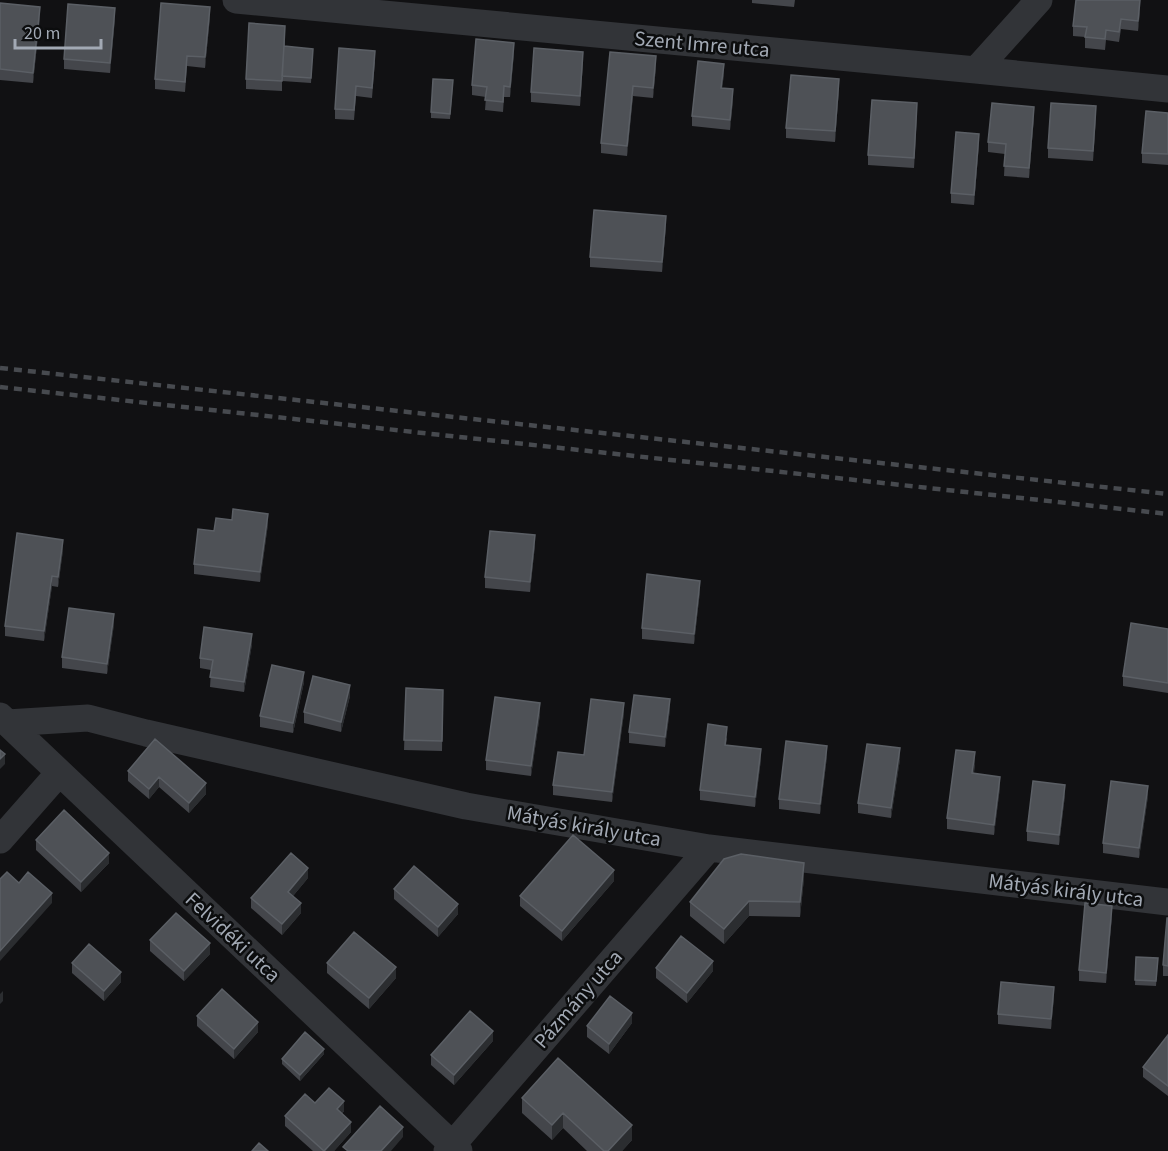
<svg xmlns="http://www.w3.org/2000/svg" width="1168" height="1151" viewBox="0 0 1168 1151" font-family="'Source Sans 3',sans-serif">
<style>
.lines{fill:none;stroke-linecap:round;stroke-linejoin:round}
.street{stroke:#323438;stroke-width:27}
.rail{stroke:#474a4f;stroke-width:4.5;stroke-dasharray:8 6;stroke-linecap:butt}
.wall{fill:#44464b}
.shaded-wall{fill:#2b2d30}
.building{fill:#4e5156;stroke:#5b5f65;stroke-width:1.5}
.labels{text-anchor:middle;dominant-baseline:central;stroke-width:5;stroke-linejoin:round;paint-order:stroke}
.street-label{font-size:21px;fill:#a2a9b4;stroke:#0c0d0e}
</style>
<rect width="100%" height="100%" fill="#111113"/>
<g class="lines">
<path class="street" d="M236,0L976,70L1168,89
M976,70L1039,0
M0,716L459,1151
M7,723L88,718L146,733L466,806L709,848L1168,902
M0,840L59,773
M447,1151L709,848"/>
<path class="rail" d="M0,368L1168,494
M0,387L1168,514"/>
</g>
<path class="wall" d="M752,0H795L794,7L752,3Z
M0,3L40,17L33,83L0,80Z
M1140,11L1138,31L1121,29L1119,42L1106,40L1105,50L1085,48V37L1073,36V26Z
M210,17L205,68L187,66L185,92L155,89V79Z
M115,18L110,73L64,69V59Z
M285,36V46L313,49L311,83L282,81V91L246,89V79Z
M610,52L656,67L653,98L633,96L627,156L601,153V143Z
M514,53L510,97H504L503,112L485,110L486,97L472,95V85Z
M375,61L372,98L356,96L354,120L335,119V109Z
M583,62L580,106L531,102V92Z
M724,74L722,88L733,100L730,130L692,126V116Z
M453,85L450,119L431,118V112Z
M839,89L835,142L786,138V128Z
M1168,113V165L1142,163V153Z
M917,114L914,168L868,165V155Z
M1096,116L1093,161L1048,158V148Z
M1034,117L1029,178L1004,176L1005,154L988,152V142Z
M979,144L974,205L951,203V193Z
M666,226L662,272L590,267V257Z
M268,524L260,582L194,574V564L214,531Z
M535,545L530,592L485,588V577Z
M63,550L58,587L52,586L44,641L5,636V626Z
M700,591L694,644L642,639V628Z
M114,624L107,674L62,668V657Z
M1168,629V693L1123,686V676Z
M252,644L244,692L210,687L211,670L200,668V658Z
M304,682L293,733L260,727V716Z
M406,688L443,690L442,751L404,750Z
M350,696L341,732L304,723V712Z
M670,709L665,747L629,743V732Z
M624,713L612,802L553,795V785L584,755Z
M540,714L531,776L486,770V760Z
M727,737L726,745L761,759L755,807L700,800V790Z
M155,739L206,794L189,813L159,787L149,799L128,781V771Z
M827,756L820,814L779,809V799Z
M900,759L891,818L858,813V803Z
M975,763L974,773L1000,787L994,835L947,829V818Z
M1065,795L1059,845L1027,841V831Z
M1148,796L1139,858L1103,853V843Z
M36,840L109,863L81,892L36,850Z
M308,878L293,896L301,913L282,935L251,908V898Z
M804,878L800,917L749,916L724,944L690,916V902Z
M614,881L562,941L520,906V896Z
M394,889L458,914L438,937L394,899Z
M1112,916L1106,983L1079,981V970Z
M1168,918V976H1163V965Z
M150,940L210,954L184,981L150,951Z
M1136,957L1158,958L1156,986L1135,985Z
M72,963L121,982L104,1001L72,973Z
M327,963L396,978L369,1009L327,973Z
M656,968L713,971L687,1003L656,978Z
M1054,997L1051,1029L998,1024V1014Z
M197,1016L258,1032L234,1059L197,1026Z
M632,1023L609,1054L587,1037V1026Z
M1168,1035V1096L1143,1077V1067Z
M493,1041L454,1085L431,1065V1055Z
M324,1054L300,1081L282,1064V1059Z
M522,1098L632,1140L622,1151H587L563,1128L552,1140L522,1113Z
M315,1103L344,1111L342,1114L351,1132L334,1151H313L285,1126V1116Z"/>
<path class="shaded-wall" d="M1140,0V11L1138,31V21Z
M40,7V17L33,83V73Z
M210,7V17L205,68V57Z
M115,8V18L110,73V63Z
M514,43V53L510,97V87Z
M583,52V62L580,106V96Z
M656,56V67L653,98V88Z
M724,64V74L721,98V88Z
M839,79V89L835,142V131Z
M633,86V96L627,156V146Z
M733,89V100L730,130V120Z
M917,103V114L914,168V158Z
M1096,106V116L1093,161V151Z
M1034,107V117L1029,178V168Z
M979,134V144L974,205V195Z
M666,216V226L662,272V262Z
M268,514V524L260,582V572Z
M535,535V545L530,592V582Z
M63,540V550L58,587V577Z
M52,576V586L44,641V631Z
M700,581V591L694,644V634Z
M114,614V624L107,674V664Z
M252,634V644L244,692V682Z
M304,672V682L293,733V723Z
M350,685V696L341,732V722Z
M670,699V709L665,747V737Z
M540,703V714L531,776V766Z
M624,703V713L612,802V792Z
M827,746V756L820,814V804Z
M900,748V759L891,818V808Z
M761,749V759L755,807V797Z
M975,752V763L972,783V773Z
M5,754V764L0,769V759Z
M159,777V787L149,799V789Z
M1000,777V787L994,835V825Z
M206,783V794L189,813V803Z
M1065,785V795L1059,845V835Z
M1148,786V796L1139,858V848Z
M109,853V863L81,892V882Z
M804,863V878L800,917V902Z
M308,868V878L288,902V892Z
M614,870V881L562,941V931Z
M52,893V903L0,961V951Z
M749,901V916L724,944V929Z
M301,903V913L282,935V924Z
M458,904V914L438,937V927Z
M1112,906V916L1106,983V973Z
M210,943V954L184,981V971Z
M713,961V971L687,1003V993Z
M396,967V978L369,1009V998Z
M121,972V982L104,1001V991Z
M1054,987V997L1051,1029V1019Z
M3,991V1001L0,1004V994Z
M632,1013V1023L609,1054V1044Z
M258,1022V1032L234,1059V1049Z
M493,1031V1041L454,1085V1075Z
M324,1049V1054L300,1081V1075Z
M344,1101V1111L337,1119V1109Z
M563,1113V1128L552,1140V1125Z
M351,1122V1132L334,1151H325Z
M632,1125V1140L622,1151H608Z
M403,1127V1137L391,1151H381Z"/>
<path class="building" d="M1076,0H1140L1138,21L1121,19L1119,32L1106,30L1105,39L1085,37L1087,27L1073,26Z
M0,3L40,7L33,73L0,69Z
M161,3L210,7L205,57L187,56L185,82L155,79Z
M68,4L115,8L110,63L64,59Z
M249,23L285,26L282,81L246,79Z
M476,39L514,43L510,87L504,86L503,102L485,100L487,87L472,85Z
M284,46L313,49L311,78L282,76Z
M339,48L375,51L372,88L356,86L354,110L335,109Z
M534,48L583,52L580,96L531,92Z
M610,52L656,56L653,88L633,86L627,146L601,143Z
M698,61L724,64L721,88L733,89L730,120L692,116Z
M791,75L839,79L835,131L786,128Z
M433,79L453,80L450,114L431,112Z
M872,100L917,103L914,158L868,155Z
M992,103L1034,107L1029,168L1004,166L1006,144L988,142Z
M1051,103L1096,106L1093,151L1048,148Z
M1146,111L1168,113V154L1142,153Z
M956,132L979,134L974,195L951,193Z
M594,210L666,216L662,262L590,257Z
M233,509L268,514L260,572L194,564L198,529L214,531L216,518L232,520Z
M490,531L535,535L530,582L485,577Z
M17,533L63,540L58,577L52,576L44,631L5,626Z
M647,574L700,581L694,634L642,628Z
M69,608L114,614L107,664L62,657Z
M1131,623L1168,629V683L1123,676Z
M204,627L252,634L244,682L210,677L213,660L200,658Z
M272,665L304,672L293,723L260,716Z
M313,676L350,685L341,722L304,712Z
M406,688L443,690L442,741L404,740Z
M634,695L670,699L665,737L629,732Z
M495,697L540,703L531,766L486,760Z
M591,699L624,703L612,792L553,785L558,752L584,755Z
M708,724L727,727L725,745L761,749L755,797L700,790Z
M155,739L206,783L189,803L159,777L149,789L128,771Z
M786,741L827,746L820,804L779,799Z
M867,744L900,748L891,808L858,803Z
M0,750L5,754L0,759Z
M956,750L975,752L972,773L1000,777L994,825L947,818Z
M1033,781L1065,785L1059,835L1027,831Z
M1111,781L1148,786L1139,848L1103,843Z
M64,810L109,853L81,882L36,840Z
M573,835L614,870L562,931L520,896Z
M291,853L308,868L288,892L301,903L282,924L251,898Z
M741,854L804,863L800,902L749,901L724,929L690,902L724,859Z
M414,866L458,904L438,927L394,889Z
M7,872L19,883L28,872L52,893L0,951V879Z
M1085,903L1112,906L1106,973L1079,970Z
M176,913L210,943L184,971L150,940Z
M1167,918H1168V966L1163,965Z
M354,932L396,967L369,998L327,963Z
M681,936L713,961L687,993L656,968Z
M89,944L121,972L104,991L72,963Z
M1136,957L1158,958L1156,981L1135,980Z
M1001,982L1054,987L1051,1019L998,1014Z
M222,989L258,1022L234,1049L197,1016Z
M610,996L632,1013L609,1044L587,1026Z
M470,1011L493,1031L454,1075L431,1055Z
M305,1032L324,1049L300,1075L282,1059Z
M1168,1035V1086L1143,1067Z
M558,1058L632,1125L608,1151H604L563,1113L552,1125L522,1098Z
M329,1088L344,1101L337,1109L351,1122L324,1151L285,1116L305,1094L315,1103Z
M380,1106L403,1127L381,1151H348L343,1147Z
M259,1143L268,1151H252Z"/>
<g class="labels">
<g class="street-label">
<text transform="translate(702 44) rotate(5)">Szent Imre utca</text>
<text transform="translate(584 826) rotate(10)">Mátyás király utca</text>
<text transform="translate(1066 890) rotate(7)">Mátyás király utca</text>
<text transform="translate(233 937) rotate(43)">Felvidéki utca</text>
<text transform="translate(578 999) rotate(-49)">Pázmány utca</text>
</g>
</g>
<path d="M15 39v9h86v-9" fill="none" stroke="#a2a9b4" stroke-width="3"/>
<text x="24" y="39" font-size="18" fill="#a2a9b4" stroke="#0c0d0e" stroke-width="4.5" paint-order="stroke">20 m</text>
</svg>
